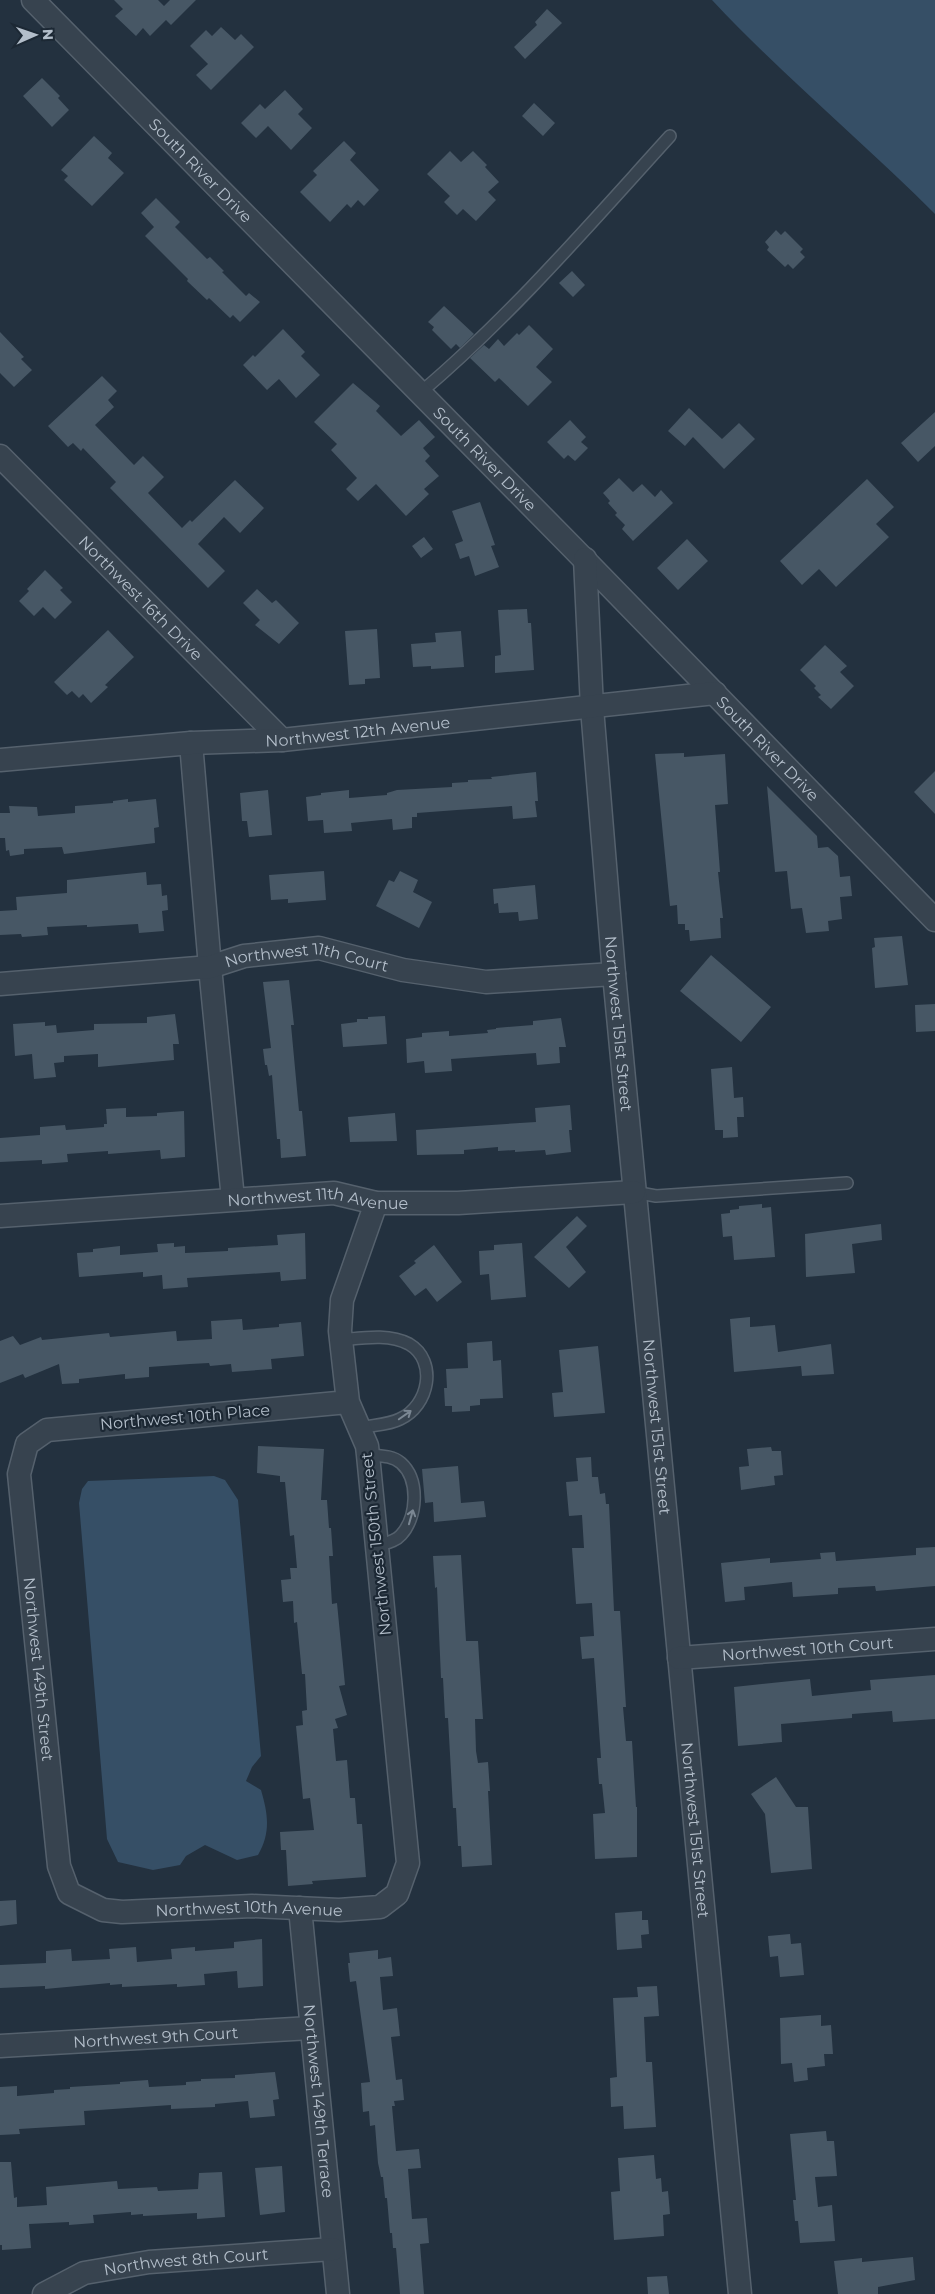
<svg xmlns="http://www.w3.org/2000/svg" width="935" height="2294" viewBox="0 0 935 2294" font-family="Montserrat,sans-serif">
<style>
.water{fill:#364f66}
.building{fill:#475765}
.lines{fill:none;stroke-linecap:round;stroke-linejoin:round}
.service-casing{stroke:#55616d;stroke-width:14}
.minor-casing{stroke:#55616d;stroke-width:25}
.service{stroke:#37434f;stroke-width:11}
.minor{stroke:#37434f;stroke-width:22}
.oneway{stroke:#7b8793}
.labels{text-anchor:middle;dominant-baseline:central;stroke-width:4.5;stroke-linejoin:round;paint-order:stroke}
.street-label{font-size:16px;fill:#b3beca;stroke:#1c2834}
</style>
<rect width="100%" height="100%" fill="#23313f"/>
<path class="water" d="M712,0H935V214C862,141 782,75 712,0Z
M214,1476L225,1480L238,1500L261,1756L252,1767L246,1781L261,1790C268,1814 271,1832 258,1855L237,1860L205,1845L186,1856L180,1865L153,1870L118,1862L107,1839L79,1503L82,1489L88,1481Z"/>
<path class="building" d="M114,0H158L164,6L170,0H196L171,25L166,20L150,36L143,28L136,36L115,16L123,9Z
M547,9L562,23L525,59L514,47L537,25L535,22Z
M221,27L235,40L241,34L254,47L211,90L196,75L208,64L190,46L206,30L212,36Z
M42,78L60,96L58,98L69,110L52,127L23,96Z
M285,90L303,109L298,114L312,128L291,150L268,126L256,138L241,123L260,104L265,109Z
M534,103L555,123L543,136L522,116Z
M94,136L112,153L108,158L124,173L92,206L64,180L68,176L61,170Z
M344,141L356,153L350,160L379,190L364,206L358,200L351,208L347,204L330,222L300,192L317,175L313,171Z
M450,151L461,162L473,151L487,165L485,167L499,182L488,192L496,200L476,221L463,209L457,215L444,202L450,196L427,174Z
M156,198L180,222L175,227L207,259L210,257L224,271L222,272L246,296L249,293L260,302L240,322L233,315L230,318L209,298L207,300L187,281L188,279L145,236L154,227L141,213Z
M776,230L781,235L785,231L803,249L800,252L805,257L793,269L788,264L785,267L767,250L769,247L765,242Z
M572,271L585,285L573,297L559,283Z
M444,306L474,334L460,348L456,344L451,349L432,330L434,327L428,322Z
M529,325L553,349L536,367L552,382L528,406L499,378L495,382L470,358L484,345L489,349L498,339L504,346L517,333L519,335Z
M283,329L305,352L301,356L320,375L296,398L279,379L267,390L243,365L253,355L255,357Z
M0,332L24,357L21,359L32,370L14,387L0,373Z
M102,376L117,391L108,400L114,407L95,425L134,465L143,456L164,477L148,493L182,528L190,520L192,522L235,480L264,508L240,533L224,517L198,544L225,571L208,588L110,488L116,482L83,448L81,451L73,443L68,447L48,426Z
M353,383L380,406L376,411L401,436L419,420L435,437L423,448L430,456L425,461L439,476L424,489L429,494L406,516L376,484L358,501L346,489L357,478L331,450L337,444L314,422Z
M689,408L722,439L739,423L755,439L724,469L693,437L685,446L668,431Z
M935,412V446L918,462L901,443Z
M570,420L586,437L581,442L588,448L575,461L568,455L564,459L547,442Z
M619,478L633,492L642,484L655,497L661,490L673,503L633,541L622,529L625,525L615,515L617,513L608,503L610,501L603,493Z
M867,479L894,507L876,524L889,537L836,587L819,569L802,585L780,561Z
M480,502L495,545L491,546L499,567L475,576L469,556L460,559L455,544L463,541L452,511Z
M424,537L433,549L421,558L412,546Z
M687,539L708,561L678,590L657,568Z
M45,570L63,588L60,590L72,602L55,619L43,607L34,616L19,601L29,591L27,589Z
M257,589L272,603L276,600L299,623L279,644L255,625L260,620L243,603Z
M527,609L528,623H531L534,670L495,673V656L501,655L498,610Z
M377,629L380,678L365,679V684L349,685L345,631Z
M108,630L134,657L105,685L108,687L91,703L83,694L79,698L72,691L67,695L54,682Z
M461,631L464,667L431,669V666L413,667L411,644L436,642L435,633Z
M825,645L847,666L840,672L854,686L831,709L818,697L821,695L814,688L816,686L800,670Z
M684,753V757L725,754L728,804L715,805L720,872H718L723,918H720L721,938L690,941L689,930H685V924H678L677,905L670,906L655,754Z
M935,771V814L914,792Z
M536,772L538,801H535L537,817L513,819L512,806L457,810L417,813V817H412V828L393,830L392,819L351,823L352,831L324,833L323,820L308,821L306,797L321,795V793L349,790V798L387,795V793L397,790L452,787V783L468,782V780L492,779L491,777Z
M767,786L817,836L818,848L828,847L838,856L840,877L850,876L852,896L840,897L842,919L828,921L829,931L806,933L802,908L791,909L787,871L775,872Z
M268,790L272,835L249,837L247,821H242L240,793Z
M128,799V802L156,799L159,827L154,828L155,843L64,854L62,847L24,849V854L10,856L9,850L6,851L5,838H0V813H10L9,806L37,807L38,816L75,813V806L113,803V801Z
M324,871L326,900L288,903V899L271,900L269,875Z
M400,871L418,880L413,892L432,902L419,928L376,906L389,880L394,882Z
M146,872L147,885L161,884L162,896L167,895L168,910L162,911L164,931L139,933L138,924L87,927V925L47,927L48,935L22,937L21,934L0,935V911L17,910L16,897L67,893V880Z
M535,885L538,919L519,921L518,912L499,913L498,903L494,904L493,889Z
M902,936L908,985L875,988L872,948L875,947L874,938Z
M711,955L771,1007L741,1042L680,991Z
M289,980L294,1025H291L299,1111H302L306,1156L281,1158L280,1139H277L272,1075L269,1076L267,1065H265L263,1049L271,1048L263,982Z
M935,1004V1031L916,1032L915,1005Z
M175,1014L179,1044H173L174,1060L98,1067V1054L64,1056V1062L54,1063L56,1077L34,1079L32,1054L15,1056L13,1024L45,1022V1026L56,1025L57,1033L94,1030V1024L147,1023V1017Z
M385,1016L387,1044L343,1047L341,1024L357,1022V1019H368V1017Z
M561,1018L566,1047H559L560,1063L537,1065L536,1053L451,1059L452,1071L425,1073L424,1061L407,1063L406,1039L422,1037V1033L449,1031V1036L488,1033L487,1030L496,1029V1028L533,1025V1021Z
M732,1067L734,1098L743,1097L744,1117H737L738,1137L723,1138V1130H715L711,1069Z
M570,1105L572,1130H569L571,1152L546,1155L545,1150L515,1152V1150L498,1151V1147L464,1150V1154L417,1155L416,1130L536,1122L535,1108Z
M126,1108V1117L157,1116V1113L184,1111L185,1157L161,1159L160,1150L108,1154V1151L67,1154L68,1162L42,1164V1160L0,1162V1138L40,1135V1127L65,1125L66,1130L104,1127V1124H107L106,1109Z
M395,1113L397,1141L350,1142L348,1117Z
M762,1204V1208L771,1207L775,1257L734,1260L732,1236L723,1237L721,1214L730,1213V1210L739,1209V1206Z
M577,1216L587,1226L566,1247L586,1272L569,1288L534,1257Z
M881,1224L882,1240L852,1244L855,1273L806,1277L805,1234Z
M305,1233L306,1279L281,1281L280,1272L232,1275L187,1278L188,1287L163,1289L162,1275L143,1277V1272L79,1277L77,1253L93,1252V1249L120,1246V1255L158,1252L157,1244L174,1243V1247L185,1246V1253L228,1251V1248L278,1245L277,1235Z
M522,1243L526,1297L491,1300L489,1274L480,1275L479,1251L494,1250V1245Z
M434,1245L462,1282L437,1302L426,1288L415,1296L399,1276L416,1263L414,1261Z
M750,1317V1327L775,1325L778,1352L831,1344L834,1374L802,1376L801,1366L734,1372L730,1319Z
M242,1319L243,1330L279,1327V1324L301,1322L304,1356L271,1359L272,1369L232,1372L231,1364L210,1366L209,1363L190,1364L149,1367V1377L125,1379V1374L79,1379V1383L62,1384L59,1364L25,1378L23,1374L0,1383V1341L13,1336L20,1345L41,1337L42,1340L109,1333L110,1337L176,1331L177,1341L212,1339L211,1321Z
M492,1341L493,1361L501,1360L503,1398L480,1399V1405L470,1406V1411L452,1412V1406H445L444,1388H447L446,1369L468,1368L467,1343Z
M598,1346L605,1413L554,1417L552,1393L563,1392L559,1350Z
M258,1446L324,1449L321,1500H327L329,1528H331L333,1556H329L332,1604L337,1603L345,1685L339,1686L347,1715L335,1719L338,1728L333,1729L336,1761L347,1760L350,1798H355L357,1824H362L366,1877L312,1881L313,1884L288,1886L286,1850H281L280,1832L314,1830L310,1798L303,1799L296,1726L303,1725L302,1711L307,1710L305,1674H302L297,1622L294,1623L293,1601L283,1602L281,1580L291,1579L290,1568H297L294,1535L290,1536L285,1482H280V1476L257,1473Z
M771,1447L772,1451H781L783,1475L774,1476L775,1485L741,1490L739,1467L749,1466L747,1449Z
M591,1457L592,1477H598L600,1494L605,1493L606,1504H609L614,1611H620L626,1707H623L626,1741H632L636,1807H637V1857L595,1859L593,1814L605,1813L602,1784H599L597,1758H601L594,1658L582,1659L580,1637L594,1636L592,1603L576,1604L572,1548H584L582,1515L569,1516L566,1482L578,1481L576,1458Z
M458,1466L461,1503L484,1501L486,1517L434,1522L433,1502L425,1503L422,1469Z
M935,1547V1586L876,1591L875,1586L838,1588V1594L793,1597L792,1582L744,1587L745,1600L725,1602L721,1563L770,1558V1563L821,1559L820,1553L835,1552L836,1561L916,1555V1548Z
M461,1555L466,1641H478L483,1719H475L476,1751L478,1763L488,1762L490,1791H488L492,1865L462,1867L461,1846H458L456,1808H453L448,1718H445L443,1678H441L437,1587L435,1588L433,1556Z
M935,1675V1719L893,1722L892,1711L852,1714V1718L781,1724L782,1742L738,1746L734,1687L810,1679L812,1696L871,1690L870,1680Z
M776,1777L796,1807H808L812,1869L771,1873L765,1814L751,1794Z
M16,1900L17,1924L0,1926V1901Z
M642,1911V1920H648L649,1934L641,1935L642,1948L617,1950L615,1913Z
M790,1934L791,1944L801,1943L804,1975L780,1977L778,1956L770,1957L768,1936Z
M262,1939L263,1986L238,1988L237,1971L204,1974L205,1985L177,1987V1984L159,1985L122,1987V1984L110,1985V1983L45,1989V1986L0,1988V1965L46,1963V1951L71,1949L72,1961L110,1959L109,1949L136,1947L137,1962L172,1959L171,1949L195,1947V1951L234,1948V1942Z
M378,1950V1959L391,1957L393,1976L380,1977L383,2010L397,2008L400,2036L391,2037L396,2080L402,2079L404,2100L394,2101L395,2106H392L396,2151L419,2149L421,2168L408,2169L412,2219L427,2218L429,2243L420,2244L424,2294H400L396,2248H393L392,2233H390L387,2198H385L383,2177H381L378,2163L375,2125L370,2126L369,2111L363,2112L361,2083L370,2082L356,1981L350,1982L348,1963H350L349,1953Z
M657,1986L659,2016L644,2017L646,2062H652L656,2127L624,2129L623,2106L611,2107L610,2078L617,2077L613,1998L638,1997L637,1987Z
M821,2015V2026L831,2025L833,2054H824L825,2066L807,2068L808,2080L794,2082L792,2063L781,2064L780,2018Z
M275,2072L279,2099L273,2100L275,2116L250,2118L248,2101L215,2104V2107L171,2109V2105L84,2111L85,2125L19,2129L20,2134L0,2135V2087L17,2086V2096L54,2093V2090L70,2089V2087L120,2084V2082L148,2080L149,2087L186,2085V2082L201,2081V2079L235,2078V2075Z
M826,2131L827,2141H834L837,2176L815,2177L818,2207L832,2205L835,2241L800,2243L798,2221H795L793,2200H796L790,2134Z
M654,2155L656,2179L661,2178L662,2192L668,2191L670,2214L663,2215L664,2236L614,2240L611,2192L620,2191L618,2158Z
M0,2162H11L14,2198L17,2197V2207L47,2205L46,2187L117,2181L118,2189L157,2187L158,2191L198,2189L199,2173L222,2172L225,2217L197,2219V2213L143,2216V2214L131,2215V2212L93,2215L94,2223L69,2225V2222L29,2224L31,2248L2,2250V2245H0Z
M282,2166L285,2212L260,2215L255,2168Z
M913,2257L915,2280L878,2287V2294H838L834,2261L862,2258V2262Z
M667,2276L669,2294H648L647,2277Z"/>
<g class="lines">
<defs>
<path id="service" d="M420,393C511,316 590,224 670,136
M634,1192L656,1196L847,1183
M341,1340C362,1338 389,1333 409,1344C438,1361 429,1406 400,1419C389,1425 372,1425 359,1428
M368,1455C379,1456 392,1455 401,1463C420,1480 417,1518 401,1535C395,1542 385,1543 376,1546"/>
<g id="minor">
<path id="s1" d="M33,0L572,547L935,920"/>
<path id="s2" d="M0,456L282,740"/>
<path id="s3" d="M585,559L592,708L614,974L740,2294"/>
<path d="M191,743L210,967L233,1199"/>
<path id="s4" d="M0,760L191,743L282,740L715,693"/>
<path id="s5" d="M0,984L210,967L244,956L319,948L403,970L486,982L614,974"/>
<path id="s6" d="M0,1216L334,1193L376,1203H458L634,1192"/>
<path id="s7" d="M348,1402L47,1430L27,1444L19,1474L59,1866L69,1893L103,1910L122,1912L252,1906L339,1910L380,1907L397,1894L408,1863L368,1455L367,1446L348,1402L340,1331L342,1300L376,1203"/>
<path id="s8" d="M679,1658L935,1639"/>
<path id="s9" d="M300,1908L338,2294"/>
<path id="s10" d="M0,2046L311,2028"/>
<path id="s11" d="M44,2294L84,2273L149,2262L333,2249"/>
</g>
</defs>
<use href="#service" class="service-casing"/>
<use href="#minor" class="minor-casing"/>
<use href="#service" class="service"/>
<use href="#minor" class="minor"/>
</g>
<defs><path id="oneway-shaft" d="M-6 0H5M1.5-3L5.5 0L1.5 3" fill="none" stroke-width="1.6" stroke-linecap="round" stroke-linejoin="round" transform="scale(1.25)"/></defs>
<g class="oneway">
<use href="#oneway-shaft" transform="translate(405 1415) rotate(-35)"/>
<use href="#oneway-shaft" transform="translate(411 1517) rotate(-74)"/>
</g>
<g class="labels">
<g class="street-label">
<text stroke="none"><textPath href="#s1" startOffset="239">South River Drive</textPath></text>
<text stroke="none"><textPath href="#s1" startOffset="644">South River Drive</textPath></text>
<text stroke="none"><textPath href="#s2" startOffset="200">Northwest 16th Drive</textPath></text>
<text stroke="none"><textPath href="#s4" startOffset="359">Northwest 12th Avenue</textPath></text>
<text stroke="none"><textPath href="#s1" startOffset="1049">South River Drive</textPath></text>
<text stroke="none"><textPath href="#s5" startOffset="310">Northwest 11th Court</textPath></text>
<text stroke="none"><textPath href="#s3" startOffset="466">Northwest 151st Street</textPath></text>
<text stroke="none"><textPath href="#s6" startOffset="319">Northwest 11th Avenue</textPath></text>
<text transform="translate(185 1417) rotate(-5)">Northwest 10th Place</text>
<text stroke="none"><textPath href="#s3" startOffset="871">Northwest 151st Street</textPath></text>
<text transform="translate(376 1544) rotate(-96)">Northwest 150th Street</text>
<text stroke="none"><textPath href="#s8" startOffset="129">Northwest 10th Court</textPath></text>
<text stroke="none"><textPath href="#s7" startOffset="554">Northwest 149th Street</textPath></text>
<text stroke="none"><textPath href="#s3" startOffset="1276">Northwest 151st Street</textPath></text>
<text stroke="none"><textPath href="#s7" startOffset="965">Northwest 10th Avenue</textPath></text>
<text stroke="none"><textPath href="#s10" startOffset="156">Northwest 9th Court</textPath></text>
<text stroke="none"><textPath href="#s9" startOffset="194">Northwest 149th Terrace</textPath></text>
<text stroke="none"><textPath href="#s11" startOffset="148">Northwest 8th Court</textPath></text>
</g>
</g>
<g transform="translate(35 35) rotate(88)" stroke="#1c2834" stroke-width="4" paint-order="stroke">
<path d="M0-4L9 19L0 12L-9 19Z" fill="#b3beca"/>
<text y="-8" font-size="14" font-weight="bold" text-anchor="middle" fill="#b3beca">N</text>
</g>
</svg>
